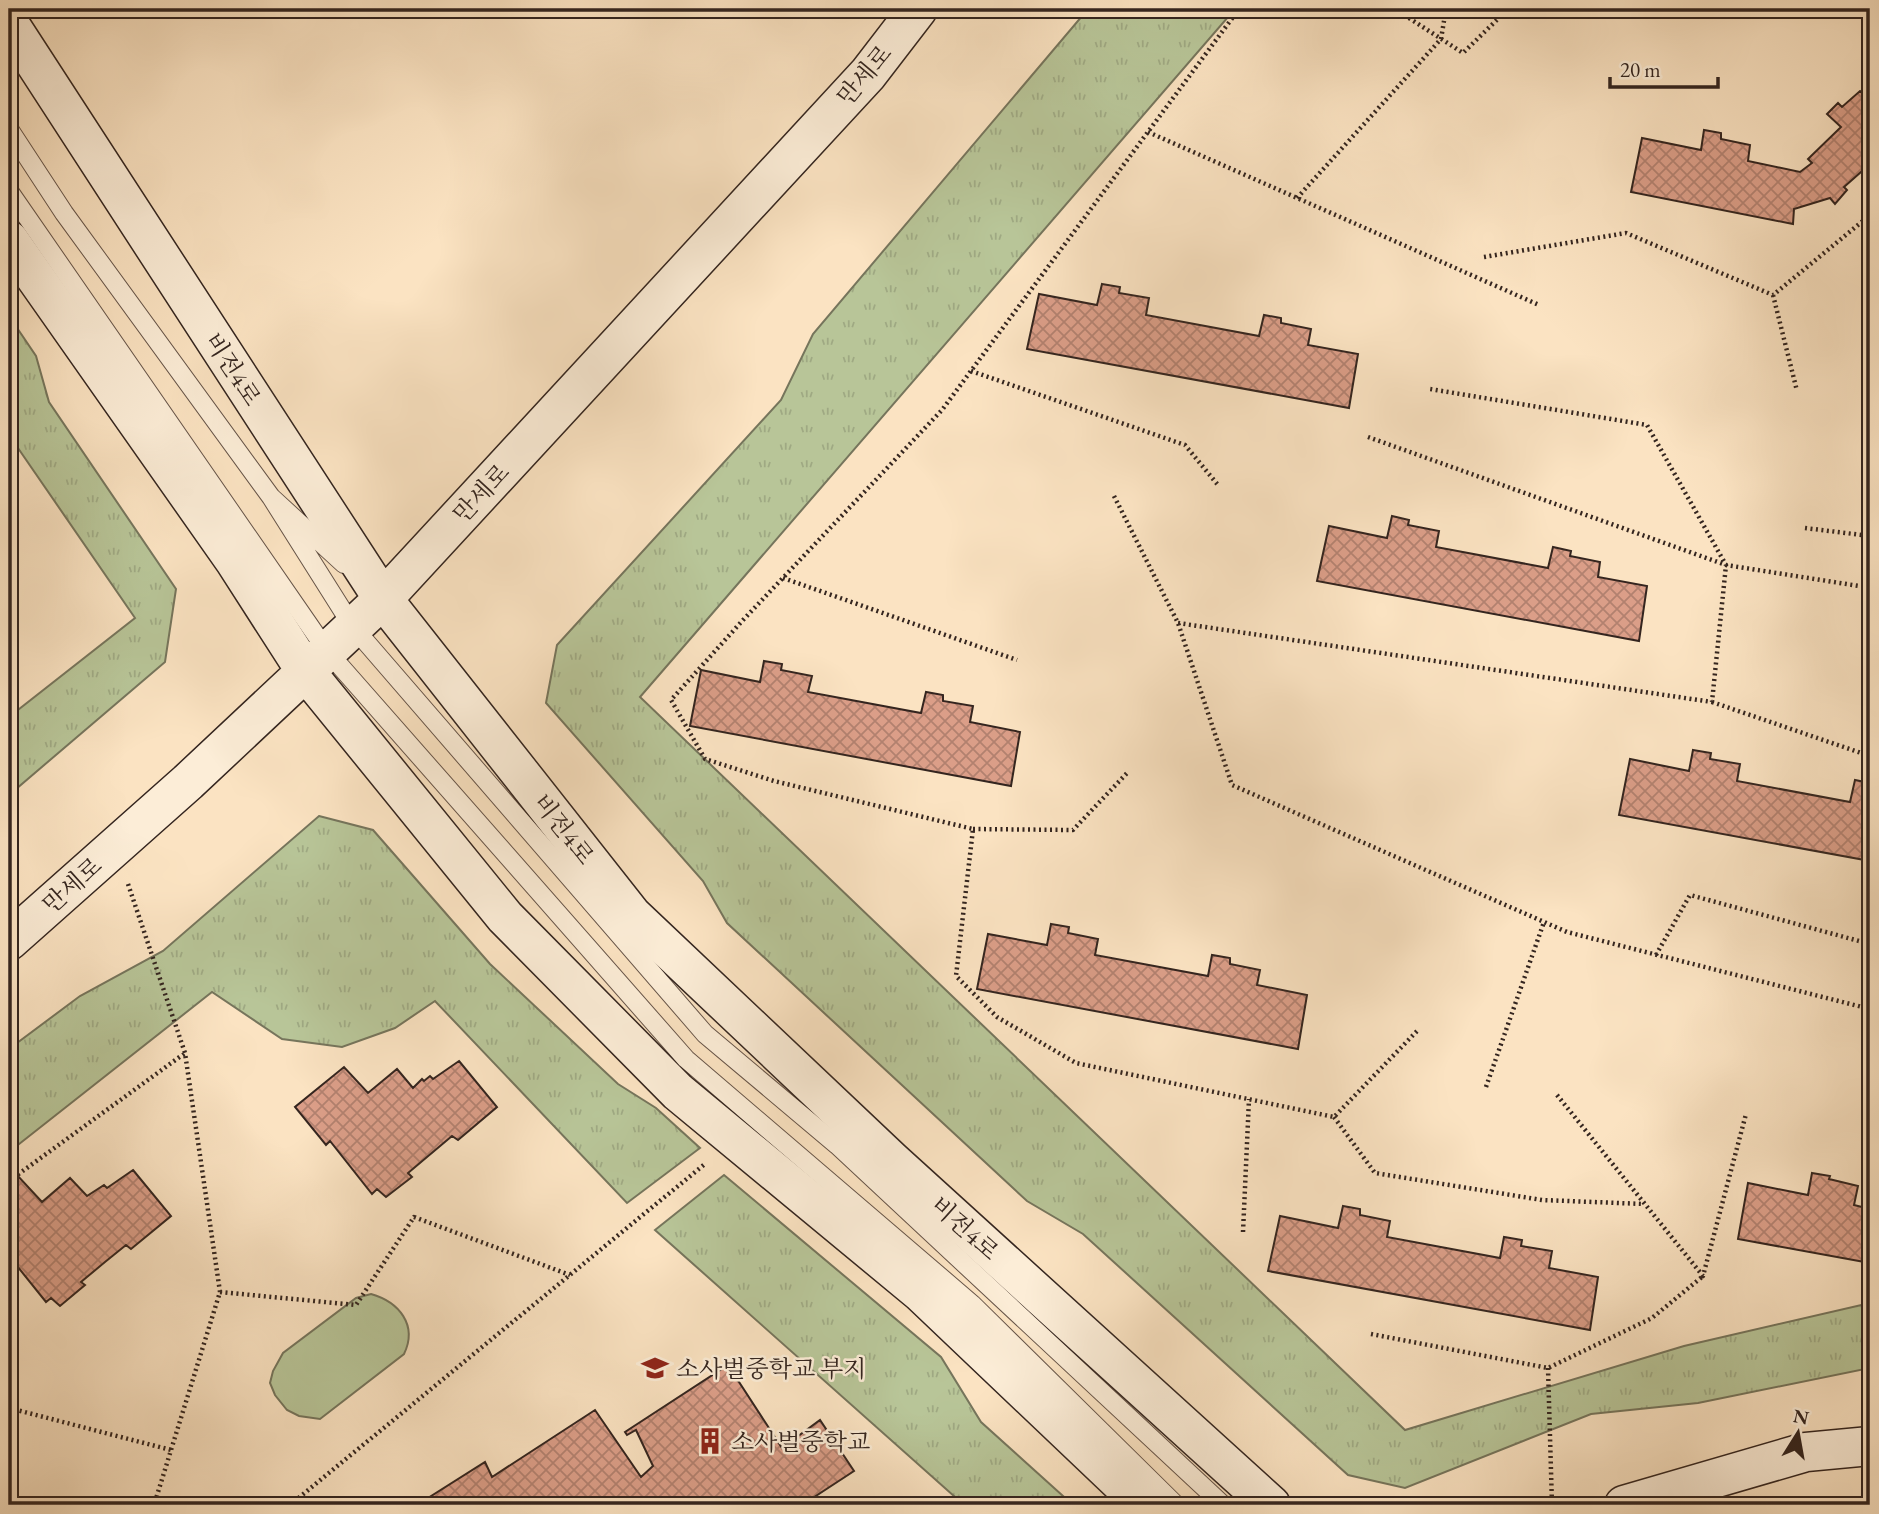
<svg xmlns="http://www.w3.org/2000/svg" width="1879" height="1514" viewBox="0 0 1879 1514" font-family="'EB Garamond','Noto Serif KR',serif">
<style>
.grass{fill:url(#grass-tufts);stroke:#76755c;stroke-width:2}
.pitch{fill:#b8c598;stroke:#76755c;stroke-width:2}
.building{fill:url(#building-cross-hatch);stroke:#34251f;stroke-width:2}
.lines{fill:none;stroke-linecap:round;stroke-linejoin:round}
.lane-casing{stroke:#665448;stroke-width:20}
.secondary-casing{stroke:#34251f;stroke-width:41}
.path{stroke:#34251f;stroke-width:4.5;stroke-dasharray:2 3.5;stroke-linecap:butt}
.lane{stroke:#fcedd7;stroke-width:18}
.secondary{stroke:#fcedd7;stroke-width:38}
.labels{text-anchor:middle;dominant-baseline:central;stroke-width:5;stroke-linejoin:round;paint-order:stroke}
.street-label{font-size:24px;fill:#34251f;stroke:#fcedd7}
.poi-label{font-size:24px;fill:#34251f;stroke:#fcedd7;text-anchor:start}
</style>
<defs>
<pattern id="grass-tufts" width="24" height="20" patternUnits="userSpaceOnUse" patternTransform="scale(1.75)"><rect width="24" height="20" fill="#b8c598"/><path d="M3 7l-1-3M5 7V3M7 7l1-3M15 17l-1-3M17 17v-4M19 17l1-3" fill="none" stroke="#9fa983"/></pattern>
<pattern id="building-cross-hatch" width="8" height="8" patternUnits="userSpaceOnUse" patternTransform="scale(1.75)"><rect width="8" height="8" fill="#db9e88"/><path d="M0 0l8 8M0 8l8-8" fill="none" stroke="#b2816f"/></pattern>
</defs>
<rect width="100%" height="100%" fill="#fbe3c2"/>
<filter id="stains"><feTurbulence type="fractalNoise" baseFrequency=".00286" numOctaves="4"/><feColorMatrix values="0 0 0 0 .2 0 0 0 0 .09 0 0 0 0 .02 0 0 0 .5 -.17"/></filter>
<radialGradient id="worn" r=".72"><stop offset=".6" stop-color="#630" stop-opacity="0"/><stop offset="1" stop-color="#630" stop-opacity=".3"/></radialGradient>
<path class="grass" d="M1088,9H1235L640,697L1405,1430L1684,1346L1870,1303V1368L1698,1403L1591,1414L1405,1488L1348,1475L1083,1234L1027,1201L727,923L703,881L546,703L557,645L781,400L813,334Z
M9,316L36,356L49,402L176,589L165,662L9,795V717L135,618L9,435Z
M319,816L373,830L490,964L618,1084L656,1108L700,1148L627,1203L435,1001L395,1028L342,1047L282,1039L212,992L9,1152V1049L80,996L163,951Z
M724,1175L941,1357L981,1422L1073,1505H964L655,1230Z"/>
<path class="pitch" d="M371,1294C399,1302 418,1325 404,1354L320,1419L299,1416L287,1410L275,1395L270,1383L273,1371L283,1353L356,1298Z"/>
<path class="building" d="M1860,91L1870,100V164L1844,187L1847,190L1835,204L1830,198L1794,209L1793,224L1631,192L1642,138L1701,150L1704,130L1721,133V139L1750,145L1748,161L1800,172L1812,163L1808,159L1841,127L1827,114L1838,103L1842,107Z
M1102,284L1120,287L1119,293L1149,298L1146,315L1259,336L1264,315L1281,318V323L1311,329L1308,345L1358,354L1349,408L1027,349L1039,294L1097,305Z
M1392,516L1409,520L1408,525L1439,531L1436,547L1548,568L1553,547L1571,551L1570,556L1600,562L1598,577L1647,586L1639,641L1317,581L1329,526L1387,538Z
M764,661L782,664L781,670L812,676L808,692L921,713L926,692L943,695V701L973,706L970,722L1020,732L1011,786L690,726L701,670L760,682Z
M1693,750L1711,753L1710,759L1740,764L1737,781L1850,802L1855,780L1870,783V861L1619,815L1630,759L1689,771Z
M1051,924L1069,927L1068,933L1098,939L1095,955L1208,976L1212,955L1230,958V964L1260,970L1257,985L1307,995L1298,1049L977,989L988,934L1047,945Z
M459,1061L497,1107L458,1140L452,1136L408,1173L412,1177L386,1197L377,1189L372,1194L330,1141L326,1145L295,1107L344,1067L368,1093L397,1069L413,1088L422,1079L424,1081L430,1076L433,1079Z
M133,1170L171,1216L131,1249L126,1245L105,1262L81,1282L85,1285L60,1306L51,1298L46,1302L9,1256V1183L18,1176L42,1202L70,1178L87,1196L104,1185L107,1188Z
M1812,1173L1830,1176L1829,1179L1858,1186L1854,1205L1870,1209V1263L1738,1239L1748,1183L1808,1195Z
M1343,1206L1360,1209V1215L1390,1221L1387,1237L1500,1258L1504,1237L1522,1240L1521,1246L1552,1251L1549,1268L1598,1277L1590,1330L1268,1271L1280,1216L1338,1228Z
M728,1365L782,1448L820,1420L854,1471L802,1505H417L485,1462L492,1477L595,1410L641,1477L653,1466L636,1430L627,1435L625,1432Z"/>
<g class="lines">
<defs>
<path id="lane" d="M9,129L64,213L271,497L344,564
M9,191L327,651L686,1059L972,1304L1176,1505
M271,497L353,627L705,1034L837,1145L1223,1505"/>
<path id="secondary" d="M9,23L383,599L632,915L891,1160L1271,1505
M9,240L234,560L306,672L505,917L678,1092L920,1292L1144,1505
M9,941L188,782L383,599L868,74L918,9
M1624,1505L1806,1452L1870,1446"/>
</defs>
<use href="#lane" class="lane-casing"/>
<use href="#secondary" class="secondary-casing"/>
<path class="path" d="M1239,9L942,410L743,620L671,700L705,759L774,781L973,829L956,976L997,1017L1076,1063L1334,1117L1418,1030
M1395,9L1463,53L1508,9
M1148,132L1539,305
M1297,198L1441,39L1446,9
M1484,257L1626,233L1773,295L1870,215
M1773,295L1797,391
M971,371L1185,445L1218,485
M1368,437L1726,565L1859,586
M1114,496L1178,623L1232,785L1567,932L1870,1009
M1805,528L1870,536
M783,578L1017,660
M1178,623L1712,702L1726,565L1647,425L1430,389
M1712,702L1870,756
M973,829L1073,830L1128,772
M128,884L185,1053L220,1292L154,1505
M1656,955L1690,895L1870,944
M1486,1087L1544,922
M1557,1095L1703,1276L1746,1114
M1334,1117L1375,1173L1542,1200L1644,1204
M9,1181L185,1053
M1243,1232L1249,1099
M220,1292L356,1305L414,1217L570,1275
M1371,1334L1548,1368L1652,1318L1703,1276
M1548,1368L1552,1505
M9,1408L171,1450
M290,1505L706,1163"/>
<use href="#lane" class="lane"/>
<use href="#secondary" class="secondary"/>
</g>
<defs>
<symbol id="school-bare" viewBox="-9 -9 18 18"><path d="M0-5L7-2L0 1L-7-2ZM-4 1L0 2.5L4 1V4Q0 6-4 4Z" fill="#8f2418" stroke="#fcedd7" stroke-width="2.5" paint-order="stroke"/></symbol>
<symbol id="building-bare" viewBox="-9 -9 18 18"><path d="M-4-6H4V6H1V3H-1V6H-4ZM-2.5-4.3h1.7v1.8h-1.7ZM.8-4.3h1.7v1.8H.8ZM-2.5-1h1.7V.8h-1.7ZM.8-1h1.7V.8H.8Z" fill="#8f2418" stroke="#fcedd7" stroke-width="2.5" paint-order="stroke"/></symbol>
</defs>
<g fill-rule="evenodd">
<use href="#school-bare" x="636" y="1349" width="38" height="38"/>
<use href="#building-bare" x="691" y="1422" width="38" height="38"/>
</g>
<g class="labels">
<g class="street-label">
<text transform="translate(864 75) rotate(-50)">만세로</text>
<text transform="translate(233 369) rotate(57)">비전4로</text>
<text transform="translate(481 493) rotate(-47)">만세로</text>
<text transform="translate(564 829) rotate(52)">비전4로</text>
<text transform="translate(72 885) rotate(-42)">만세로</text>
<text transform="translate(965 1228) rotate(42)">비전4로</text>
</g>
<g class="poi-label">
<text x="676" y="1368">소사벌중학교 부지</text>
<text x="731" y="1441">소사벌중학교</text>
</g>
</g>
<rect width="1879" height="1514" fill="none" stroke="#fbe3c2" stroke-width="35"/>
<rect x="10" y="10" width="1858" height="1493" fill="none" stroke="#34251f" stroke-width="3.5"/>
<rect x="18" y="18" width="1844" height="1479" fill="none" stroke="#34251f" stroke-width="2"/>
<g transform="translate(1798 1433) rotate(11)" stroke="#fcedd7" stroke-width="5" paint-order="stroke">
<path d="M0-5L12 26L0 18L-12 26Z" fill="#34251f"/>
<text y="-10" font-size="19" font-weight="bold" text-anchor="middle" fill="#34251f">N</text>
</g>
<path d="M1610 77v10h108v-10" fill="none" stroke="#34251f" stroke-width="3.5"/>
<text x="1620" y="77" font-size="21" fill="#34251f" stroke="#fcedd7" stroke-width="5" paint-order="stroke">20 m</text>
<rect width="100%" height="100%" filter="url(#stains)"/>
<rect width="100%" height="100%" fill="url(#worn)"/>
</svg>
